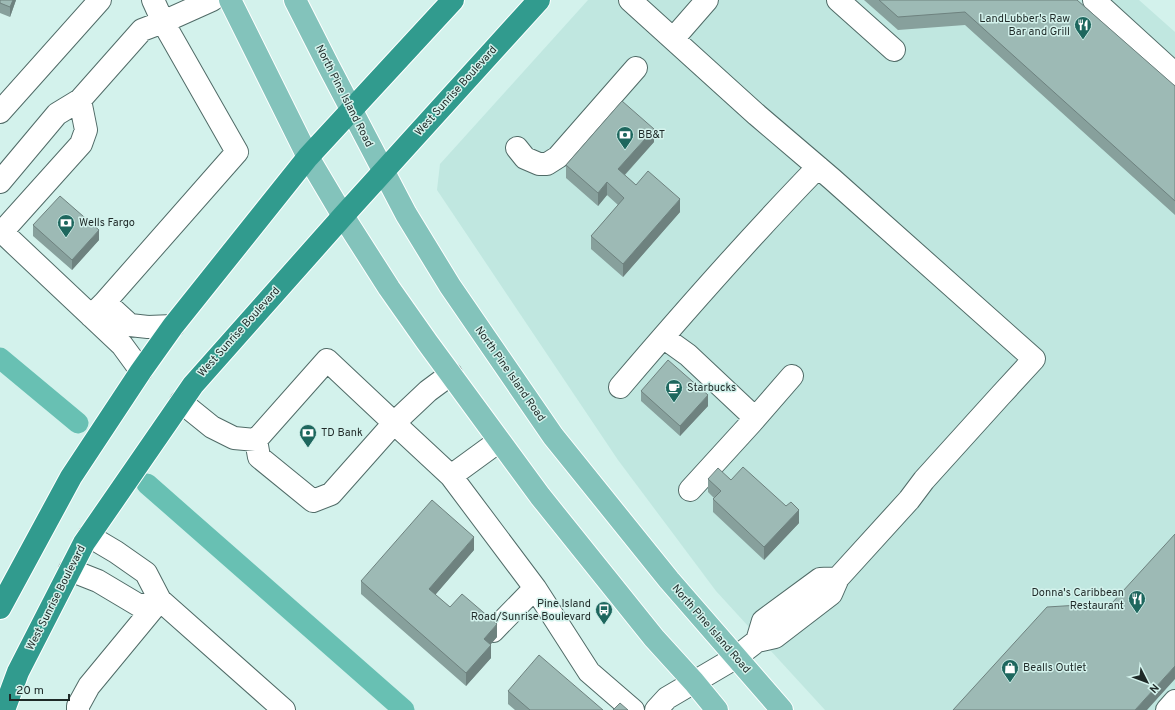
<svg xmlns="http://www.w3.org/2000/svg" width="1175" height="710" viewBox="0 0 1175 710" font-family="Overpass,sans-serif">
<style>
.built{fill:#c0e7e0}
.lines{fill:none;stroke-linecap:round;stroke-linejoin:round}
.canal{stroke:#68c0b3;stroke-width:21}
.minor-casing{stroke:#506b67;stroke-width:24}
.major-casing{stroke:#fff;stroke-width:24}
.highway-casing{stroke:#fff;stroke-width:24}
.minor{stroke:#fff;stroke-width:22}
.major{stroke:#83c3bb;stroke-width:22}
.highway{stroke:#319b8e;stroke-width:22}
.wall{fill:#87a09c}
.shaded-wall{fill:#6e827f}
.building{fill:#9dbab5;stroke:#6e827f}
.labels{text-anchor:middle;dominant-baseline:central;stroke-width:3;stroke-linejoin:round;paint-order:stroke}
.poi-label{font-size:11px;fill:#1f2a28;stroke:#d3f2ec;text-anchor:start}
.street-label{font-size:11px;fill:#1f2a28;stroke:#d3f2ec}
</style>
<rect width="100%" height="100%" fill="#d3f2ec"/>
<path class="built" d="M588,0H1139L1175,32V710H825L716,591L618,460L437,190L440,164Z"/>
<g class="lines">
<path class="canal" d="M0,358L78,423
M147,484L404,710"/>
<defs>
<path id="minor" d="M153,0L163,22L212,0
M630,0L757,115L832,179L1034,359L1000,396L924,480L909,500L838,578L831,594L775,637L757,641L735,658L667,698L656,710
M838,0L894,50
M1094,0L1175,74
M673,39L707,0
M0,112L100,0
M517,148L525,158L539,164H547L558,157L636,68
M0,182L57,114L80,100L142,30L163,22L237,152L105,302L91,316
M0,230L122,345L141,371
M2,232L81,144L86,130L80,100
M105,302L130,325L148,327L173,326
M663,337L688,355L755,418
M327,360L394,423L331,494L313,501L259,457L256,440Z
M451,374L428,391L394,423L451,476
M620,387C684,312 749,238 818,167
M181,402L212,427L234,438L256,440
M499,441L451,476L535,588L589,672L633,710
M690,490L752,422L792,376
M89,536L116,552L146,573L160,600L284,710
M70,570L98,581L140,606L160,600
M493,631L535,588
M757,641L763,621L820,579L838,578
M78,710V706L89,686L160,600
M1167,710L1175,701"/>
<path id="major" d="M230,0L308,157L343,216L389,288L427,342L540,496L654,638L694,682L717,710
M295,0L328,65L406,214L450,286L553,436L669,580L782,710"/>
<path id="highway" d="M0,608L71,477L141,371L173,326L308,157L453,0
M4,710L18,672L84,543L193,385L343,216L539,0"/>
</defs>
<use href="#minor" class="minor-casing"/>
<use href="#major" class="major-casing"/>
<use href="#highway" class="highway-casing"/>
<use href="#minor" class="minor"/>
<use href="#major" class="major"/>
<use href="#highway" class="highway"/>
</g>
<path class="wall" d="M0,0H16L10,17L0,13Z
M864,0H1077L1175,86V215L965,25L898,30Z
M654,142L625,175L636,185L680,212L623,277L591,249V236L618,205L607,195L598,206L566,178V165Z
M33,225L99,240L72,270L33,236Z
M641,391L708,406L680,436L641,401Z
M708,479L731,480L799,523L764,560L713,512V499L714,498L708,492Z
M474,550L435,595L450,607L497,637L491,644V658L466,686L361,594V581Z
M508,691L603,710H515L508,704Z"/>
<path class="shaded-wall" d="M13,0H16L10,17V7Z
M654,129V142L618,182V169Z
M607,182V195L598,206V193Z
M680,199V212L623,277V264Z
M99,230V240L72,270V260Z
M708,395V406L680,436V426Z
M799,510V523L764,560V547Z
M474,537V550L429,602V589Z
M497,624V637L484,652V639Z
M491,645V658L466,686V673Z
M1175,666V679L1147,710H1135Z"/>
<path class="building" d="M0,0H13L10,7L0,3Z
M879,0H1077L1175,86V201L965,12L898,17Z
M622,101L654,129L618,169L636,185L648,171L680,199L623,264L591,236L624,198L607,182L598,193L566,165Z
M60,196L99,230L72,260L33,225Z
M668,360L708,395L680,426L641,391Z
M743,467L786,506L791,502L799,510L764,547L713,499L721,491L708,479L718,468L731,480Z
M432,500L474,537L429,589L450,607L462,594L497,624L484,639L491,645L466,673L361,581Z
M1175,534V666L1135,710H953L1047,607L1112,603Z
M539,655L603,710H530L508,691Z
M620,703L628,710H613Z"/>
<defs>
<symbol id="restaurant-pin" viewBox="-11 -11 22 30"><path d="M0 17L-7.5 6A9.5 9.5 0 1 1 7.5 6Z" fill="#1e675e" stroke="#d3f2ec"/><path d="M-5-6h1v4h1v-4h1v4h1v-4h1v5L-1.5 .5V6h-2V.5L-5-1ZM5-6V6H3V1.5H1.5Q1.5-4 5-6Z" fill="#fff"/></symbol>
<symbol id="bank-pin" viewBox="-11 -11 22 30"><path d="M0 17L-7.5 6A9.5 9.5 0 1 1 7.5 6Z" fill="#1e675e" stroke="#d3f2ec"/><path d="M-6-4H6V4H-6ZM0-2.3a2.3 2.3 0 1 0 0 4.6a2.3 2.3 0 1 0 0-4.6Z" fill="#fff"/></symbol>
<symbol id="cafe-pin" viewBox="-11 -11 22 30"><path d="M0 17L-7.5 6A9.5 9.5 0 1 1 7.5 6Z" fill="#1e675e" stroke="#d3f2ec"/><path d="M-5.5-4.5H6V0H3Q3 3.5 0 3.5H-2.5Q-5.5 3.5-5.5 0ZM3-3.2v2h1.7v-2ZM-6 4.5H4V6H-6Z" fill="#fff"/></symbol>
<symbol id="bus-pin" viewBox="-11 -11 22 30"><path d="M0 17L-7.5 6A9.5 9.5 0 1 1 7.5 6Z" fill="#1e675e" stroke="#d3f2ec"/><path d="M-5-6H5V4H4V6H2V4H-2V6H-4V4H-5ZM-3.5-4V0h7V-4ZM-3.5 1.2v1.5H-2V1.2ZM2 1.2v1.5H3.5V1.2Z" fill="#fff"/></symbol>
<symbol id="shop-pin" viewBox="-11 -11 22 30"><path d="M0 17L-7.5 6A9.5 9.5 0 1 1 7.5 6Z" fill="#1e675e" stroke="#d3f2ec"/><path d="M-5-2.5h2.3a2.7 3.5 0 0 1 5.4 0H5L5.5 6h-11ZM-1.5-2.5h3a1.5 2.3 0 0 0-3 0Z" fill="#fff"/></symbol>
</defs>
<g fill-rule="evenodd">
<use href="#restaurant-pin" x="1073" y="15" width="20" height="27"/>
<use href="#bank-pin" x="615" y="125" width="20" height="27"/>
<use href="#bank-pin" x="56" y="213" width="20" height="27"/>
<use href="#cafe-pin" x="664" y="378" width="20" height="27"/>
<use href="#bank-pin" x="298" y="423" width="20" height="27"/>
<use href="#restaurant-pin" x="1127" y="589" width="20" height="27"/>
<use href="#bus-pin" x="594" y="600" width="20" height="27"/>
<use href="#shop-pin" x="1000" y="658" width="20" height="27"/>
</g>
<g class="labels">
<g class="poi-label">
<text x="1070" y="19" text-anchor="end">LandLubber's Raw<tspan x="1070" dy="13">Bar and Grill</tspan></text>
<text x="638" y="135">BB&amp;T</text>
<text x="79" y="223">Wells Fargo</text>
<text x="687" y="388">Starbucks</text>
<text x="321" y="433">TD Bank</text>
<text x="1124" y="593" text-anchor="end">Donna's Caribbean<tspan x="1124" dy="13">Restaurant</tspan></text>
<text x="591" y="604" text-anchor="end">Pine Island<tspan x="591" dy="13">Road/Sunrise Boulevard</tspan></text>
<text x="1023" y="668">Bealls Outlet</text>
</g>
<g class="street-label">
<text transform="translate(456 91) rotate(-48)">West Sunrise Boulevard</text>
<text transform="translate(344 96) rotate(63)">North Pine Island Road</text>
<text transform="translate(239 332) rotate(-48)">West Sunrise Boulevard</text>
<text transform="translate(510 374) rotate(55)">North Pine Island Road</text>
<text transform="translate(56 598) rotate(-63)">West Sunrise Boulevard</text>
<text transform="translate(711 629) rotate(49)">North Pine Island Road</text>
</g>
</g>
<g transform="translate(1147 682) rotate(132)" stroke="#d3f2ec" stroke-width="3" paint-order="stroke">
<path d="M0-3L7 15L0 10L-7 15Z" fill="#1f2a28"/>
<text y="-6" font-size="11" font-weight="bold" text-anchor="middle" fill="#1f2a28">N</text>
</g>
<path d="M10 694v6h59v-6" fill="none" stroke="#1f2a28" stroke-width="2"/>
<text x="16" y="694" font-size="12" fill="#1f2a28" stroke="#d3f2ec" stroke-width="3" paint-order="stroke">20 m</text>
</svg>
